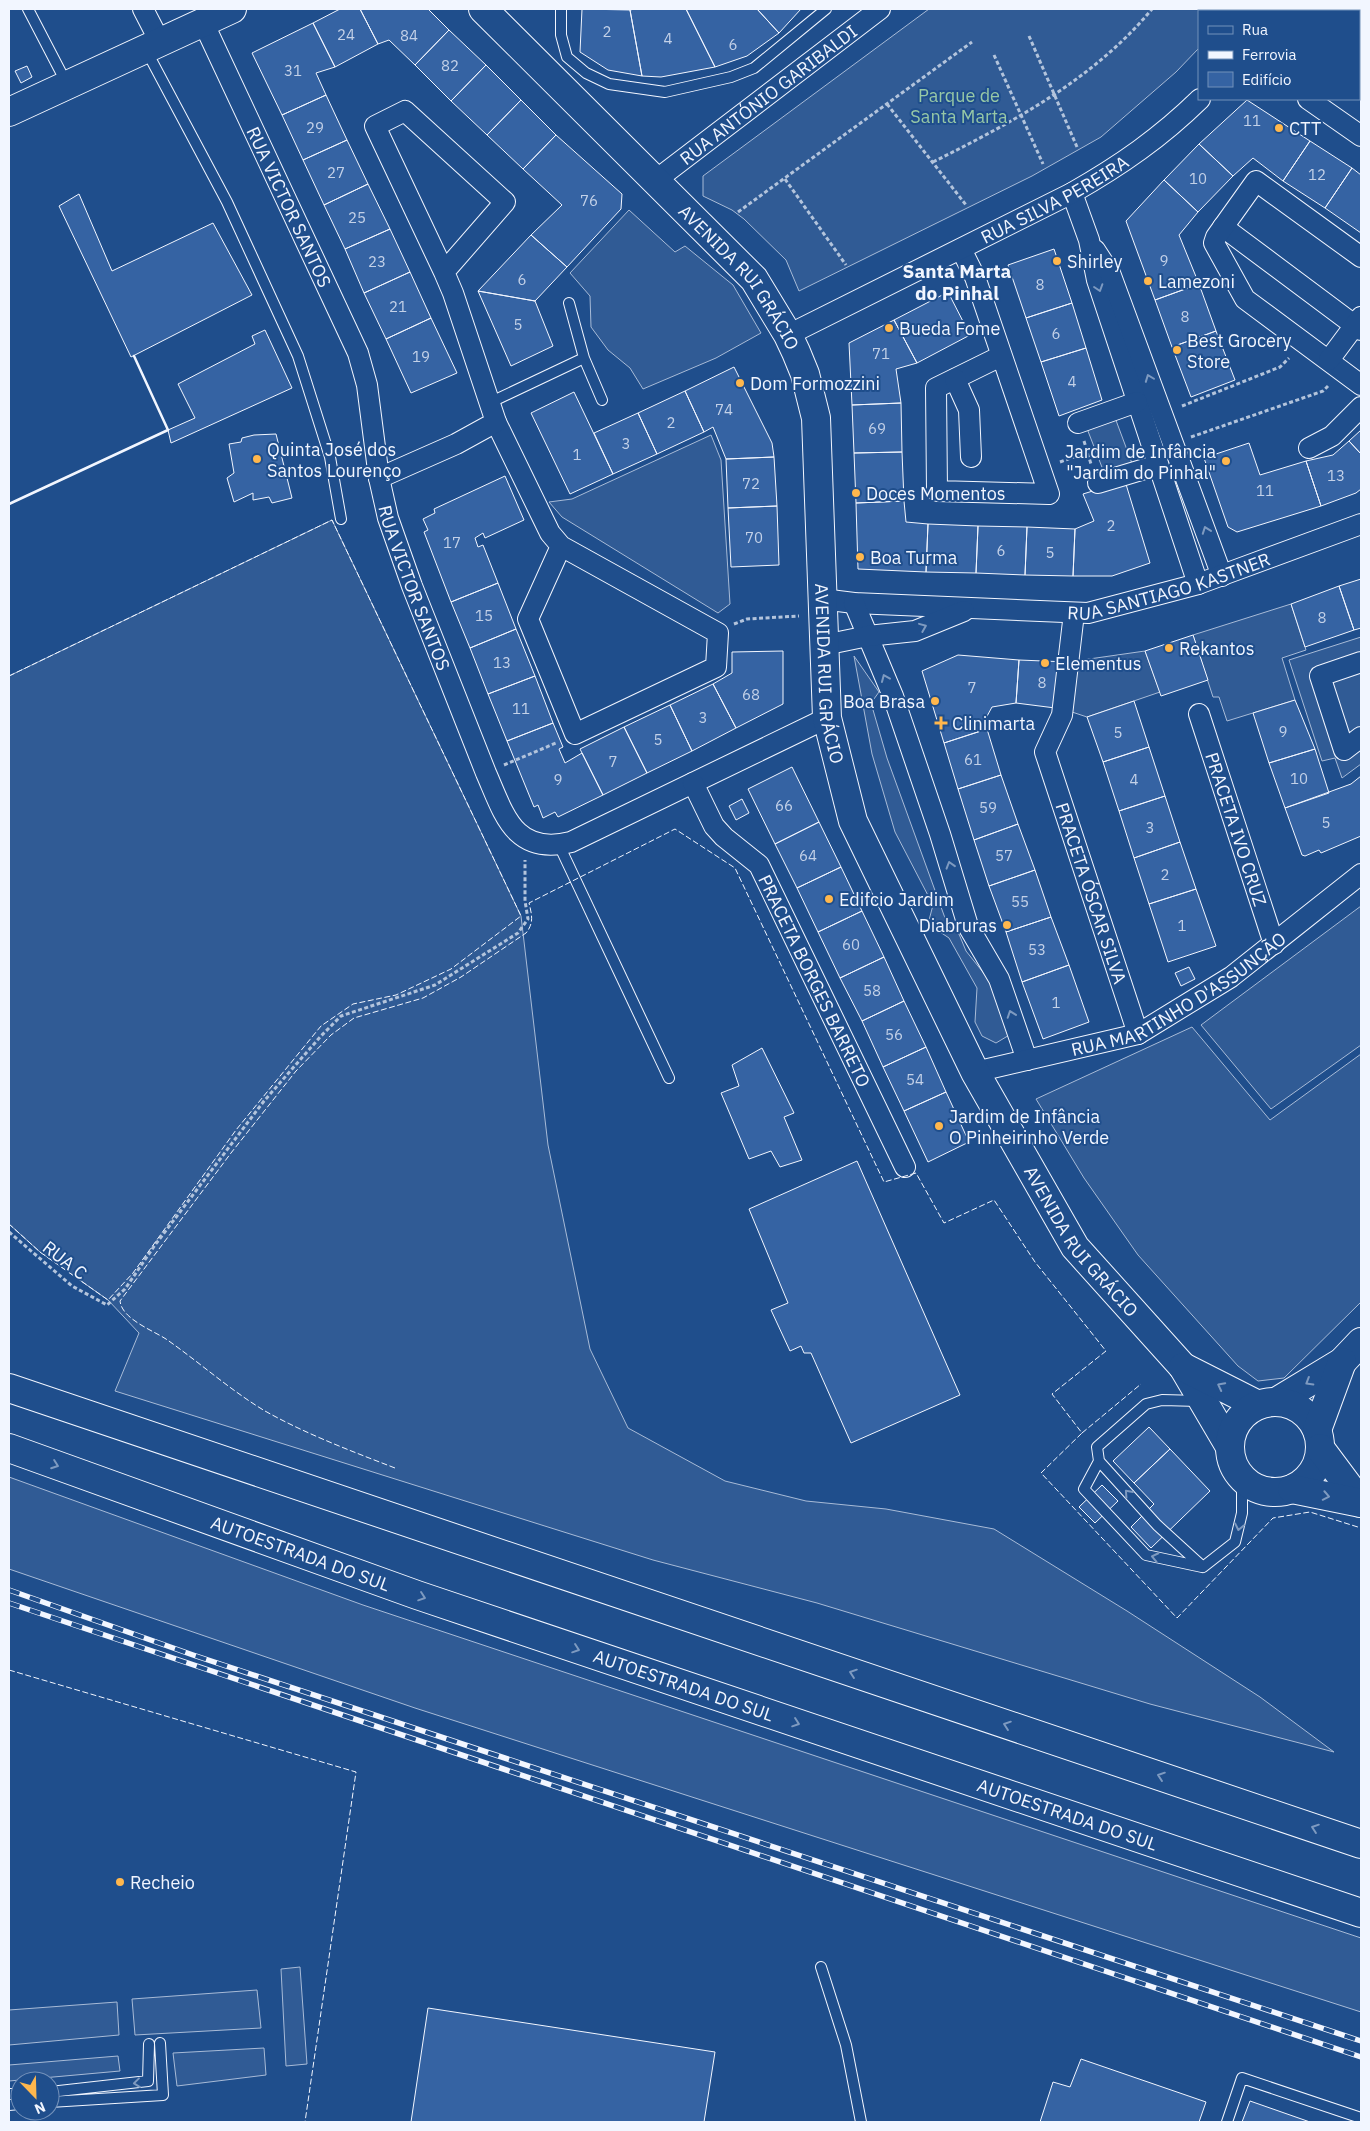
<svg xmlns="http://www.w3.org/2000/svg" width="1370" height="2131" viewBox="0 0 1370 2131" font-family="'IBM Plex Sans',sans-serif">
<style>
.built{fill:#305b95;stroke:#a8bbd7}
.building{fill:#3563a3;stroke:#f2f6ff}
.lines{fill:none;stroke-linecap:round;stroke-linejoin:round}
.lane-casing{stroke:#f2f6ff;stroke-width:12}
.street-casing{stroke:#f2f6ff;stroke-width:22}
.secondary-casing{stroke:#f2f6ff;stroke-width:30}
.highway-casing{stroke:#f2f6ff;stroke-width:30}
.path{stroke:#b3c4dc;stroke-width:3;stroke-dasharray:4 2.5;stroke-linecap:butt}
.lane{stroke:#1f4e8c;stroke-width:10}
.street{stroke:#1f4e8c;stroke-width:20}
.secondary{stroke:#1f4e8c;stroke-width:28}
.highway{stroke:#1f4e8c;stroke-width:28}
.rail-casing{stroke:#f2f6ff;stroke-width:5.5}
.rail{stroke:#1f4e8c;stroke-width:4;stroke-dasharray:11;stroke-linecap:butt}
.fence{stroke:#f2f6ff;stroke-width:1;stroke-dasharray:6 2.5;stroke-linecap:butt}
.wall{stroke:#f2f6ff;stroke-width:2.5}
.oneway{stroke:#7e9ac0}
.poi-dot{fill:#ffb74d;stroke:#1f4e8c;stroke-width:2}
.labels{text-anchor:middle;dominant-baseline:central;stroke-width:4;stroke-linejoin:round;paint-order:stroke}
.number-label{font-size:15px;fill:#c3d1e8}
.street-label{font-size:18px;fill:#f2f6ff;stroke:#1f4e8c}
.park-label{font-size:18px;fill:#97c8a6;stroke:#1f4e8c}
.poi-label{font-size:18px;fill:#f2f6ff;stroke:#1f4e8c;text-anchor:start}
.neighbourhood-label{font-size:19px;font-weight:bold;fill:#f2f6ff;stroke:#1f4e8c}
</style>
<rect width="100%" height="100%" fill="#1f4e8c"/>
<path class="built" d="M929,9H1235L1232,11H1199V48L1176,72L1101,137L1032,176L799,291L786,260L744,219L732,210L703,196V176Z
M629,210L675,252L685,246L733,285L761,333L716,358L643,389L630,368L608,350L591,327L590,296L570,273Z
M1114,415L1133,466L1105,475L1086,426Z
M711,435L721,460L730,604L718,613L562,517L549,502L572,499Z
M332,520L521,916L548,1145L590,1349L628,1428L725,1481L806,1501L886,1509L994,1529L1127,1611L1260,1697L1334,1752L1150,1704L817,1603L653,1560L115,1391L139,1333L108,1300L40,1252L9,1224V676Z
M1291,604L1306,650L1282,658L1295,700L1227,721L1219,697H1213L1193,635Z
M1361,637V764L1342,778L1335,758L1322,761L1289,660Z
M1145,651L1160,692L1087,717L1063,709L1068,662Z
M854,656L879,692L871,703L887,758L945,918L950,928L959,934L966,951L994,986L1011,1034L996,1043L982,1036L975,1022L977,988L949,938L928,924L933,905L895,832L872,754Z
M1361,906V1045L1271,1109L1201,1025Z
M1192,1027L1270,1120L1361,1054V1302L1284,1378L1258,1381L1238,1366L1138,1255L1084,1178L1036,1099Z
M9,1477L363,1605L1361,1938V2012L415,1708L9,1569Z
M300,1967L307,2064L286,2066L281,1969Z
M257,1990L261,2028L135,2035L132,1999Z
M117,2002L119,2035L9,2045V2010Z
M264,2048L266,2075L177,2086L173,2053Z
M118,2056L120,2071L9,2081V2065Z"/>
<path class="building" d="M340,9H360L378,44L335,67L313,23Z
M360,9H428L449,30L415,65L389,40L378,44Z
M582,9L630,10L642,76L608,70L580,52Z
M635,9H686L715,67L661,77L642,76L630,10Z
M686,9H757L779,33L747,56L715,67Z
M757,9H801L779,33Z
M1307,9H1335L1340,11H1306Z
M313,23L335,67L316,73L326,95L282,115L252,53Z
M449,30L486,65L451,101L415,65Z
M1359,36L1361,37V92L1359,90Z
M486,65L521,100L487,135L451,101Z
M27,66L32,77L21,83L15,71Z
M326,95L347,140L303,160L282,115Z
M521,100L556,135L523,169L487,135Z
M1247,100L1310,141L1283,181L1253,158L1233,176L1199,144Z
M556,135L622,194L621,209L567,267L531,235L562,205L523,169Z
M347,140L368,184L324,205L303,160Z
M1310,141L1352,168L1325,208L1283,181Z
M1199,144L1233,176L1198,212L1164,180Z
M1352,168L1361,175V233L1325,208Z
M1164,180L1198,212L1179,235L1199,284L1155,300L1126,221Z
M368,184L390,229L345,249L324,205Z
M79,194L112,271L213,223L252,295L131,357L59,206Z
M390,229L410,272L364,293L345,249Z
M531,235L567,267L535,301L478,291Z
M1054,249L1072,303L1026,318L1008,265Z
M410,272L431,318L386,339L364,293Z
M1199,284L1216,331L1172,347L1155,300Z
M478,291L535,301L553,346L511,366Z
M948,292L970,335L917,363L894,320Z
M1072,303L1086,348L1041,362L1026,318Z
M431,318L457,373L411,393L386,339Z
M894,320L917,363L896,369L901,403L852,405L849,343Z
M265,330L292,388L171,443L168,430L195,418L178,384L255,344L252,336Z
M1216,331L1235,380L1191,397L1172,347Z
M1086,348L1102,400L1059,416L1041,362Z
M734,367L772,443L774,457L726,459L713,427L704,432L685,391Z
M685,391L704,432L657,454L638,413Z
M574,392L613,474L570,494L531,413Z
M901,403L902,452L854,453L852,405Z
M638,413L657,454L613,474L594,433Z
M1361,430V454L1349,441Z
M276,434L292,498L272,503L269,497L253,500V493L234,502L227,478L234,473L229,444L241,442L242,438L254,435Z
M1349,441L1361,454V489L1356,493L1321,506L1306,461L1333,455Z
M1249,443L1260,475L1306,461L1321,506L1237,532L1228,527L1204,458Z
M902,452L904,501L856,503L854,453Z
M774,457L777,506L728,508L726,459Z
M505,476L524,520L485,538L483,533L475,538L478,547L483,545L498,583L451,602L424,532L428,530L423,519L435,513L434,509Z
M1125,481L1150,563L1112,576H1073L1075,529L1094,521L1083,494Z
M904,501L906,522L928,524L926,572L858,569L856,503Z
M777,506L779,565L731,567L728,508Z
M928,524L978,526L976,573L926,572Z
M978,526L1027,527L1025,575L976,573Z
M1027,527L1075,529L1073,576L1025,575Z
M1361,579V628L1354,630L1339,586Z
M498,583L516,629L470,648L451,602Z
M1339,586L1354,630L1305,647L1291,604Z
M516,629L535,676L488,694L470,648Z
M1193,635L1208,680L1161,696L1145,651Z
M783,651V704L736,728L713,684L732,673V652Z
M958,655L1019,660L1016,703L992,707L986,718L987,729L944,743L922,671Z
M1019,660L1068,662L1063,709L1016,703Z
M535,676L553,723L507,741L488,694Z
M713,684L736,728L692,751L670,705Z
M1295,700L1315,749L1269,763L1253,713Z
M1134,701L1149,747L1103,762L1087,717Z
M670,705L692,751L647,773L624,727Z
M553,723L563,747L559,749L565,763L582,753L603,795L558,817L555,812L543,818L538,805L534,807L507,741Z
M624,727L647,773L603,795L580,749Z
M987,729L1001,775L958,789L944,743Z
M1149,747L1165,796L1119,811L1103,762Z
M1315,749L1329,793L1285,808L1269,763Z
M792,767L819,822L775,844L748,789Z
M1001,775L1018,824L974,840L958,789Z
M1361,776V836L1321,853L1319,850L1305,856L1302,855L1285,808L1351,784Z
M1165,796L1180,842L1134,858L1119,811Z
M742,799L749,813L736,820L729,806Z
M819,822L841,867L797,888L775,844Z
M1018,824L1035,870L989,886L974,840Z
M1180,842L1196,889L1149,904L1134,858Z
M841,867L862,911L818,932L797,888Z
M1035,870L1051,917L1006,932L989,886Z
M1196,889L1216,946L1168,962L1149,904Z
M862,911L884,957L840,978L818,932Z
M1051,917L1069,965L1022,982L1006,932Z
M884,957L904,1001L862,1021L840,978Z
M1069,965L1089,1022L1043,1039L1022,982Z
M1189,967L1195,979L1181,986L1175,973Z
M904,1001L926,1047L883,1067L862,1021Z
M926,1047L946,1092L904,1111L883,1067Z
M762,1048L794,1113L784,1117L802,1160L780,1167L771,1151L749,1159L721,1093L739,1086L732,1065Z
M946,1092L969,1142L928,1162L904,1111Z
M857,1161L960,1395L851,1443L811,1353H804L801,1346L790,1351L771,1310L788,1303L749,1209Z
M1149,1427L1170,1449L1134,1483L1113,1461Z
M1170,1449L1210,1491L1151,1548L1131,1527L1154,1504L1134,1483Z
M1102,1485L1118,1501L1095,1523L1079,1507Z
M428,2008L715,2052L704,2122H411Z
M1081,2059L1206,2102L1199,2122H1040L1053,2082L1070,2087Z
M1250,2101L1310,2122H1242Z"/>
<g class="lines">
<defs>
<path id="lane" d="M28,9L67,84
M561,9V35L567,57L586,73L609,84L665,92L731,77L754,68L826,9
M146,50L227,202L298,356L330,457L341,519
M569,303L584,358
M489,403L584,358L602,400
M559,845L669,1078
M1199,1401L1162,1400L1146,1404L1097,1447L1099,1461L1157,1525L1203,1567L1235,1542L1242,1513V1478
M1099,1461L1084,1489L1146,1555L1202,1567
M821,1967L846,2045L861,2122
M50,2092L148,2081L149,2044
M9,2094H20
M50,2102L163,2095L160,2043
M9,2105L20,2104
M1227,2122L1242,2078L1361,2118"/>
<g id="street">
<path d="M143,9L160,42"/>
<path d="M1269,11L1270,9"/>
<path id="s1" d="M203,22L358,353L367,385L379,478L388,518L412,586L486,773C504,814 514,856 571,842L827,718"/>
<path d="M1308,99L1361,136"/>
<path id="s2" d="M656,180L880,9"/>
<path d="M1072,193L1089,240L1097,280L1198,584"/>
<path d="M1223,227L1361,330"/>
<path d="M961,249L975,277L1049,494L937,491L936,388L1001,356"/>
<path d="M1095,250L1110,273L1222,576"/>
<path d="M1361,257L1256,181L1216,237L1214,243L1245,299L1361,385"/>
<path id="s3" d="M788,335L1072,193C1121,165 1160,138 1200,99"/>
<path d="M1329,360L1361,317"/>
<path d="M955,379L969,410L971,457"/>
<path d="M496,422L550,533L561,546L718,633L716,667L575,734L528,619L561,546"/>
<path d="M1078,423L1137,402"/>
<path d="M1309,448L1332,436L1361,407"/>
<path d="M379,478L456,444L496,422L453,293L444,272L505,202L405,111L375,126L444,272"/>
<path d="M1098,483L1158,465"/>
<path id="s4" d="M822,599L854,603L1088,613L1198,584L1361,524"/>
<path d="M854,603L893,696L940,834L968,926L999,979L1027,1060"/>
<path id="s5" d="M1074,613L1062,715L1045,752L1138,1034"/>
<path d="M824,645L868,636L915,631L964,611"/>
<path d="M1361,662L1320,676L1344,750L1361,737"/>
<path id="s6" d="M1199,714L1274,944"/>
<path id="s7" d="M693,783L714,826L724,837L759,865L905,1167"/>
<path id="s8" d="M975,1072L1138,1034L1231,977L1361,874"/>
</g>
<g id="secondary">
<path id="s9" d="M483,9L754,279L788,335L796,352L805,374L816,418L827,718L853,821L975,1072L1075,1247L1183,1367L1230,1447"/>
<path d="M9,112L232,9"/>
<path d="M1183,1367L1258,1405"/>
<path d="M1276,1402L1342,1362L1361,1342"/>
<circle cx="1275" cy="1447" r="45"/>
<path d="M1317,1430L1342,1362"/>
<path d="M1320,1448L1361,1503"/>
<path d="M1292,1489L1361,1503"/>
</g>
<g id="highway">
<path d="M9,1388L1361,1844"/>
<path id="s10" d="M9,1448L417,1595L1361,1913"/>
</g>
</defs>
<use href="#lane" class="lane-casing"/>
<use href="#street" class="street-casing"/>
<use href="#secondary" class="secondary-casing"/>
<use href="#highway" class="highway-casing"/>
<path class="path" d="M1029,36L1077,147
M994,55L1043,164
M887,104L966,205
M933,162C1013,122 1094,79 1152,9
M785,179L846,265
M738,212L972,42
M1182,406L1280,367L1289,358
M1191,437L1323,391L1328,386
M1084,441L1091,464
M1060,462L1087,452
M734,624L747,619L799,616
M504,765L556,743
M9,1232L72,1286L107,1305L125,1289L155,1245L264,1101L321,1036L341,1016L435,985L518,933L528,919L525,901V860"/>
<use href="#lane" class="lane"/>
<use href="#street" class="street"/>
<use href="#secondary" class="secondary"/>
<use href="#highway" class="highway"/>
<defs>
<path id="rail" d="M9,1590L193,1655L1361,2041
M9,1603L1361,2057"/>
</defs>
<use href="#rail" class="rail-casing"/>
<use href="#rail" class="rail"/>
<path class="fence" d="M9,676L332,520L521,916L451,969L396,995L353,1004L321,1026L236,1130L133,1273L108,1300L40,1252L9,1224
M1082,1433L1141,1384
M395,1468C351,1451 306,1434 265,1411C230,1390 199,1362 166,1339C152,1330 122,1319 120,1301L231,1153L296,1071L331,1035L354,1018L423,998L461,977L526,933C534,923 532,915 529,903L675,829L735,868L884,1182L916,1173L944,1223L994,1200L1035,1262L1106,1351L1052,1394L1082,1433L1041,1473L1177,1618L1273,1518L1310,1512L1361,1528
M9,1670L356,1772L305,2122"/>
<path class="wall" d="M9,504L168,430L134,356"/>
</g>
<defs><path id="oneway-chevron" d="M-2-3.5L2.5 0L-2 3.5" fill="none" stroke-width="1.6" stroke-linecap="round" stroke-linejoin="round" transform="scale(1.25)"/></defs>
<g class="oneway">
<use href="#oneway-chevron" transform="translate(1099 288) rotate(72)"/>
<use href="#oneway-chevron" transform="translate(1149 378) rotate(-111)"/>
<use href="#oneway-chevron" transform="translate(1206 530) rotate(-110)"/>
<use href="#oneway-chevron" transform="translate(923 627) rotate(-22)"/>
<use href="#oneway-chevron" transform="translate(885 678) rotate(-113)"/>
<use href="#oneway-chevron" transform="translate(950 865) rotate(-107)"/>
<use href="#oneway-chevron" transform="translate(1011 1014) rotate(-109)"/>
<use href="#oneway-chevron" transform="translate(1309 1382) rotate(149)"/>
<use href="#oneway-chevron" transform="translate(1221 1386) rotate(-153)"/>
<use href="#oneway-chevron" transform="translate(55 1465) rotate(20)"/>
<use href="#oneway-chevron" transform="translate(1128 1493) rotate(-132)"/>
<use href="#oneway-chevron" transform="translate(1326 1496) rotate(11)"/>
<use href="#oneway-chevron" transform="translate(1239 1527) rotate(102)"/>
<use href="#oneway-chevron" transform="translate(1155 1557) rotate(-168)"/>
<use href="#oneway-chevron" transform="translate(422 1597) rotate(19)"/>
<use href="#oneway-chevron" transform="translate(576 1649) rotate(19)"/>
<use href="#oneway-chevron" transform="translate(853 1673) rotate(-161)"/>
<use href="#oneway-chevron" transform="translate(796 1723) rotate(19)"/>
<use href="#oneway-chevron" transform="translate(1007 1725) rotate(-161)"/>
<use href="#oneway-chevron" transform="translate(1161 1776) rotate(-161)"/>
<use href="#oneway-chevron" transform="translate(1315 1828) rotate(-161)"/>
<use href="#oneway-chevron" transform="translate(137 2083) rotate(173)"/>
</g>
<g class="poi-dot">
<circle cx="1279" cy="128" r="5"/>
<circle cx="1057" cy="261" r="5"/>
<circle cx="1148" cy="281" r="5"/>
<circle cx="889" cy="328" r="5"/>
<circle cx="1177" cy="350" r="5"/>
<circle cx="740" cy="383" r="5"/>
<circle cx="257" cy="459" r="5"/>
<circle cx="1226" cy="461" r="5"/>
<circle cx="856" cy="493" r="5"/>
<circle cx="860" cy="557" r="5"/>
<circle cx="1169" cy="648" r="5"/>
<circle cx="1045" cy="663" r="5"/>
<circle cx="935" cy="701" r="5"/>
<path d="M938.5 715.5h5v5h5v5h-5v5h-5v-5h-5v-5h5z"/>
<circle cx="829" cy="899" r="5"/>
<circle cx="1007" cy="925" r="5"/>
<circle cx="939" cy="1126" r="5"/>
<circle cx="120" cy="1882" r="5"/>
</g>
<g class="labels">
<g class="number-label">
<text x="607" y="31">2</text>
<text x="346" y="34">24</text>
<text x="409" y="35">84</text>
<text x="668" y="38">4</text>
<text x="733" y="44">6</text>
<text x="450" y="65">82</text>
<text x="293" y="70">31</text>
<text x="1252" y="120">11</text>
<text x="315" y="127">29</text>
<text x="336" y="172">27</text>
<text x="1317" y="174">12</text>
<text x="1198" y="178">10</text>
<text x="589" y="200">76</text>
<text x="357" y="217">25</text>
<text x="1164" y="260">9</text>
<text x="377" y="261">23</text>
<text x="522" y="279">6</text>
<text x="1040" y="284">8</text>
<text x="398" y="306">21</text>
<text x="1185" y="316">8</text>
<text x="518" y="324">5</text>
<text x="1056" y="333">6</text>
<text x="881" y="353">71</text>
<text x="421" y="356">19</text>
<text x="1072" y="381">4</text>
<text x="724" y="409">74</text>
<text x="671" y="422">2</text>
<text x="877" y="428">69</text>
<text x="626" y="443">3</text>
<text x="577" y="454">1</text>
<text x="1336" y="475">13</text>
<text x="751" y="483">72</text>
<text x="1265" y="490">11</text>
<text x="1111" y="525">2</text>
<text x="754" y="537">70</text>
<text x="452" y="542">17</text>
<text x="1001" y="550">6</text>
<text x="1050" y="552">5</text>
<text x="484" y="615">15</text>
<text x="1322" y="617">8</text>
<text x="502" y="662">13</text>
<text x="1042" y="682">8</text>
<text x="972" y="687">7</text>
<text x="751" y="694">68</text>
<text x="521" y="708">11</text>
<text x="703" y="717">3</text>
<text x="1283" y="731">9</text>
<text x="1118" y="732">5</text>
<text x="658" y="739">5</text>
<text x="973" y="759">61</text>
<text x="613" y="761">7</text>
<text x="1299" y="778">10</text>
<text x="558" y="779">9</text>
<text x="1134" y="779">4</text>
<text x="784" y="805">66</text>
<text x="988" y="807">59</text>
<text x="1326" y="822">5</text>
<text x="1150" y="827">3</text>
<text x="808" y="855">64</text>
<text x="1004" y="855">57</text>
<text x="1165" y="874">2</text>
<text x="1020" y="901">55</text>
<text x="1182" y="925">1</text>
<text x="851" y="944">60</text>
<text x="1037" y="949">53</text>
<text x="872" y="990">58</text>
<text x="1056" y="1002">1</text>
<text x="894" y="1034">56</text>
<text x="915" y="1079">54</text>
</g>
<g class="street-label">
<text stroke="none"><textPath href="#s2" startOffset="141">RUA ANTÓNIO GARIBALDI</textPath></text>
<text stroke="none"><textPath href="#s3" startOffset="299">RUA SILVA PEREIRA</textPath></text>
<text stroke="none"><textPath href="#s1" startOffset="204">RUA VICTOR SANTOS</textPath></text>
<text stroke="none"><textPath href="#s9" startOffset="372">AVENIDA RUI GRÁCIO</textPath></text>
<text stroke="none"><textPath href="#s4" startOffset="351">RUA SANTIAGO KASTNER</textPath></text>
<text stroke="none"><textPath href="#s1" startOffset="608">RUA VICTOR SANTOS</textPath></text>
<text stroke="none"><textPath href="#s9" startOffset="792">AVENIDA RUI GRÁCIO</textPath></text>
<text stroke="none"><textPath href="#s6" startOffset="121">PRACETA IVO CRUZ</textPath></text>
<text stroke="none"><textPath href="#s5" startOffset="292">PRACETA ÓSCAR SILVA</textPath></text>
<text stroke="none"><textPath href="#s7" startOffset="236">PRACETA BORGES BARRETO</textPath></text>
<text stroke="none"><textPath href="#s8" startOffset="221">RUA MARTINHO D'ASSUNÇÃO</textPath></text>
<text stroke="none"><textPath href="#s9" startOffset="1422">AVENIDA RUI GRÁCIO</textPath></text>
<text transform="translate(65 1260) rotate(38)">RUA C</text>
<text stroke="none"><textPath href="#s10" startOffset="310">AUTOESTRADA DO SUL</textPath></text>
<text stroke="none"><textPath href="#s10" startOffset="715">AUTOESTRADA DO SUL</textPath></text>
<text stroke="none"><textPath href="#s10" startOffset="1120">AUTOESTRADA DO SUL</textPath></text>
</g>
<g class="park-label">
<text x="959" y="95">Parque de<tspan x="959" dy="21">Santa Marta</tspan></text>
</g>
<g class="poi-label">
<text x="1289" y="128">CTT</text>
<text x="1067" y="261">Shirley</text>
<text x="1158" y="281">Lamezoni</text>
<text x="899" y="328">Bueda Fome</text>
<text x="1187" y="340">Best Grocery<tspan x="1187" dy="21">Store</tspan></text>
<text x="750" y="383">Dom Formozzini</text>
<text x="267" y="449">Quinta José dos<tspan x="267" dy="21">Santos Lourenço</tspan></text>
<text x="1216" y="451" text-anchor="end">Jardim de Infância<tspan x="1216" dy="21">"Jardim do Pinhal"</tspan></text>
<text x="866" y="493">Doces Momentos</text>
<text x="870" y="557">Boa Turma</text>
<text x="1179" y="648">Rekantos</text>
<text x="1055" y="663">Elementus</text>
<text x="925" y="701" text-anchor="end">Boa Brasa</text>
<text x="952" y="723">Clinimarta</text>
<text x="839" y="899">Edifcio Jardim</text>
<text x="997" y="925" text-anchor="end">Diabruras</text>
<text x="949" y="1116">Jardim de Infância<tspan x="949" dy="21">O Pinheirinho Verde</tspan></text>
<text x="130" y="1882">Recheio</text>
</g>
<g class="neighbourhood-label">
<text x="957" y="271">Santa Marta<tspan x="957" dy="22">do Pinhal</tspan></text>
</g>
</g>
<rect width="1370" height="2131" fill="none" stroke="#f2f6ff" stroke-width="20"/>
<rect x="1198" y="10" width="162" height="90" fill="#1f4e8c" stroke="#7391ba"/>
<rect x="1208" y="26" width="25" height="8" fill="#1f4e8c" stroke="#7391ba"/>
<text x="1242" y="35" font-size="15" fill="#f2f6ff">Rua</text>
<rect x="1208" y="51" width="25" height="8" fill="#f2f6ff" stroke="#7391ba"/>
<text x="1242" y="60" font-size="15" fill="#f2f6ff">Ferrovia</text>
<rect x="1208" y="72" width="25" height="15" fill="#3563a3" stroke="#7391ba"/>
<text x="1242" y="85" font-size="15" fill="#f2f6ff">Edifício</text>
<g transform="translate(35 2096) rotate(157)"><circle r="24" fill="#1f4e8c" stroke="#7391ba"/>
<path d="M0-4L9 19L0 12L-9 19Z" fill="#ffb74d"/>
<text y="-8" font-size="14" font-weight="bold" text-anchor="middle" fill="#f2f6ff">N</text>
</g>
</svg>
